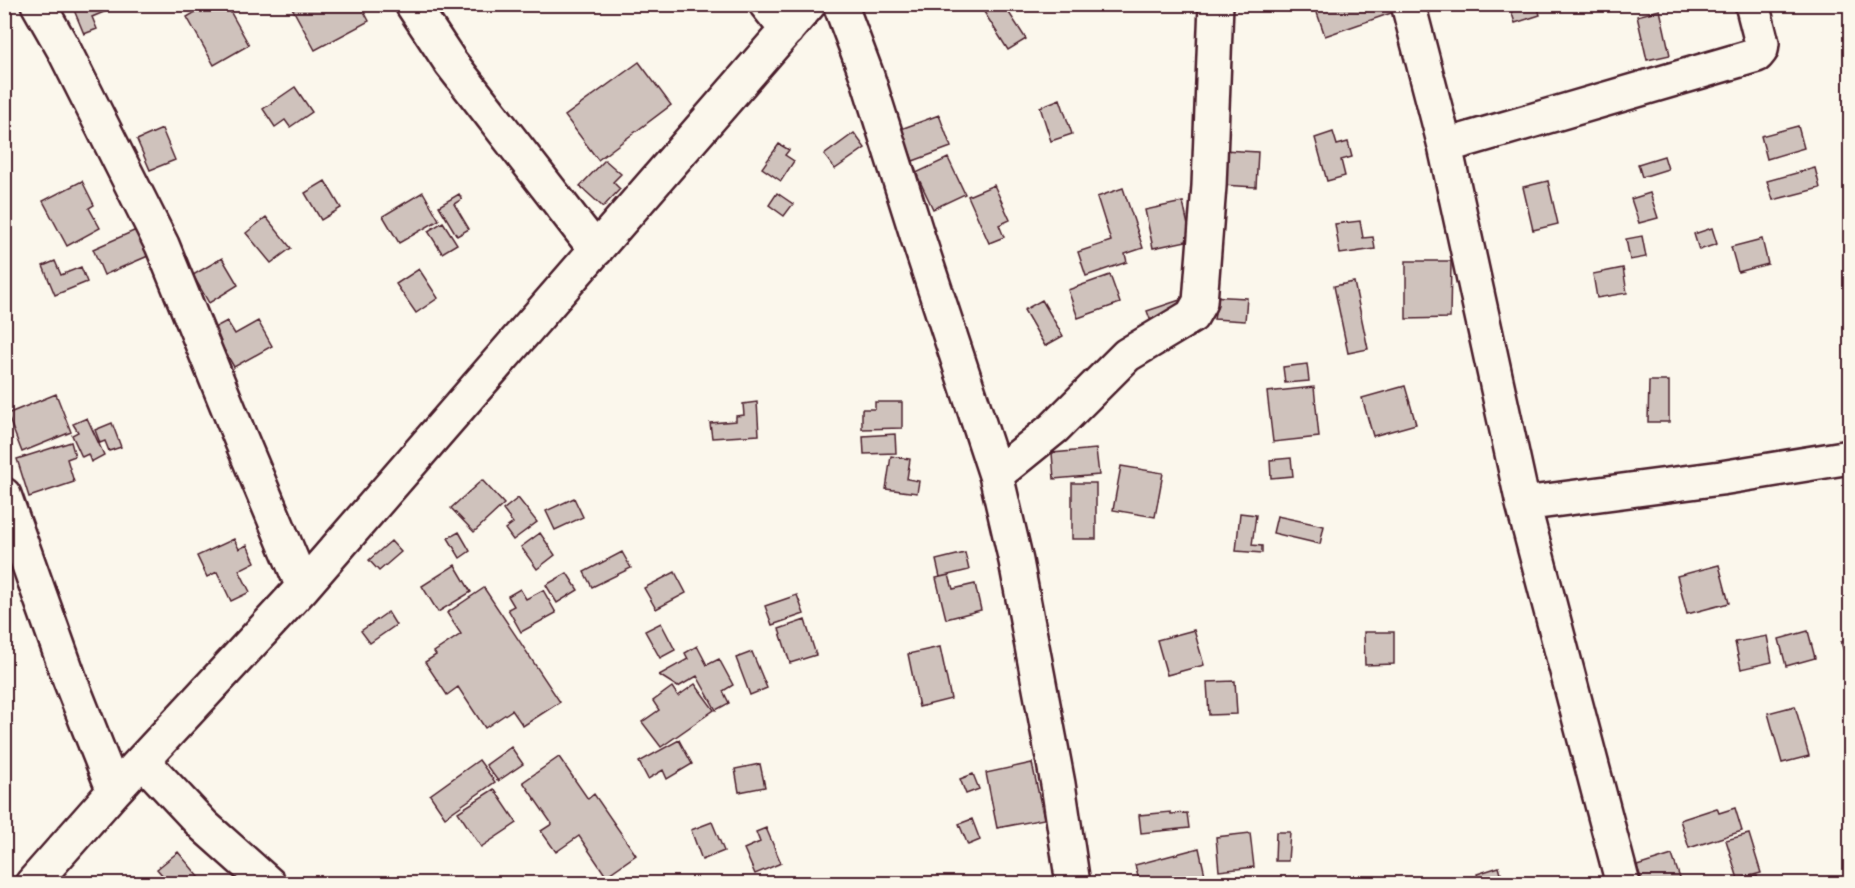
<svg xmlns="http://www.w3.org/2000/svg" width="1855" height="888" viewBox="0 0 1855 888" font-family="'Architects Daughter',sans-serif">
<style>
.building{fill:#cfc2bc;stroke:#4a1f2b;stroke-width:1.5}
.lines{fill:none;stroke-linecap:round;stroke-linejoin:round}
.street-casing{stroke:#4a1f2b;stroke-width:38}
.street{stroke:#fbf7ec;stroke-width:33}
</style>
<rect width="100%" height="100%" fill="#fbf7ec"/>
<filter id="ink" filterUnits="userSpaceOnUse"><feTurbulence type="fractalNoise" baseFrequency=".0167" numOctaves="2"/><feDisplacementMap in="SourceGraphic" scale="12" xChannelSelector="R" yChannelSelector="G"/><feConvolveMatrix kernelMatrix="1 2 1 2 8 2 1 2 1" color-interpolation-filters="sRGB"/></filter>
<g filter="url(#ink)">
<path class="building" d="M88,4H109L111,9L92,17L97,29L84,34L74,10Z
M209,4H226L249,45L214,65L187,17Z
M290,4H360L369,21L315,50Z
M979,4H996L999,8L1004,5L1026,39L1008,50Z
M1314,4H1395L1397,11L1325,36Z
M1509,4H1537L1540,15L1515,23Z
M1660,10L1670,55L1647,60L1637,16Z
M639,62L671,105L598,160L565,116Z
M295,87L312,112L290,127L285,120L275,127L263,109Z
M1060,99L1072,134L1051,141L1040,107Z
M939,115L951,147L913,161L901,129Z
M1798,126L1804,148L1767,159L1761,136Z
M162,129L175,160L150,170L137,140Z
M1333,132L1337,145L1348,142L1352,157L1341,160L1345,176L1327,181L1315,138Z
M854,133L865,148L835,169L824,155Z
M779,144L789,150L785,155L794,161L781,181L762,168Z
M1223,150L1258,152L1256,187L1221,185Z
M1664,156L1668,169L1642,177L1638,164Z
M948,158L965,194L933,209L916,173Z
M605,160L621,174L613,182L620,189L603,207L580,186Z
M1815,168L1820,188L1773,200L1767,181Z
M82,181L94,205L89,208L100,228L67,246L43,201Z
M325,181L341,208L321,220L305,193Z
M1548,181L1558,224L1533,230L1523,187Z
M994,185L1010,220L999,225L1004,237L989,243L968,196Z
M1123,188L1143,248L1125,254L1127,262L1086,276L1078,252L1111,241L1097,197Z
M423,192L439,220L399,243L383,216Z
M777,193L793,204L784,216L769,205Z
M1650,193L1658,218L1639,223L1631,199Z
M459,194L462,199L454,204L469,229L457,236L439,206Z
M1183,202L1191,240L1153,248L1145,210Z
M266,217L291,248L271,263L246,233Z
M1360,221L1363,238L1373,237L1375,249L1340,254L1335,224Z
M443,222L457,244L442,253L428,231Z
M143,227L155,253L104,275L93,249Z
M1712,228L1717,244L1699,250L1694,234Z
M1642,236L1646,257L1630,260L1626,239Z
M1762,239L1768,264L1738,272L1731,247Z
M222,258L238,285L209,303L193,275Z
M55,261L61,275L81,267L87,282L55,295L43,266Z
M1406,261H1451L1450,318L1406,319Z
M1623,268L1627,293L1597,298L1593,274Z
M419,269L438,298L416,313L396,284Z
M1110,275L1120,303L1078,318L1068,290Z
M1354,282L1368,349L1348,353L1334,286Z
M1208,296L1247,298L1245,321L1214,319L1215,314L1207,313Z
M1183,299L1189,315L1153,327L1147,311Z
M1042,300L1063,336L1045,346L1024,310Z
M227,321L235,334L258,321L272,346L234,367L212,329Z
M1307,364L1309,381L1285,383L1283,367Z
M1649,381H1669V422H1648Z
M1405,386L1416,424L1373,436L1362,398Z
M1314,387L1319,437L1273,442L1267,392Z
M56,394L71,432L22,452L7,414Z
M757,402L759,435L712,438L710,423L736,421V416L744,415L743,404Z
M875,402H902V428L862,429V409H875Z
M87,418L104,455L91,462L88,454L82,457L72,435L78,432L73,424Z
M112,423L121,447L109,451L105,441L100,443L95,430Z
M895,434L896,453L864,454L863,436Z
M71,442L75,456L67,459L74,482L29,497L17,459Z
M1096,449L1099,475L1054,479L1052,453Z
M891,456L910,459L907,479L919,481L917,493L886,489Z
M1291,458L1293,476L1271,478L1270,460Z
M1121,466L1163,473L1155,517L1113,510Z
M482,480L504,504L474,532L451,508Z
M1072,483H1096V539H1072Z
M518,498L537,522L513,540L505,529L513,523L503,510Z
M574,498L583,517L555,530L546,511Z
M1240,513L1256,515L1252,545L1262,546V553L1236,551Z
M1277,516L1324,526L1320,544L1273,533Z
M459,532L470,551L460,558L448,538Z
M540,533L555,555L537,569L521,547Z
M234,539L239,549L247,545L255,562L239,570L250,592L231,601L217,572L207,577L197,556Z
M391,541L401,552L379,571L369,560Z
M622,552L631,568L592,587L584,572Z
M965,553L969,570L940,577L936,560Z
M455,565L471,592L438,612L422,586Z
M1719,565L1729,603L1687,614L1677,576Z
M675,572L686,593L656,609L644,588Z
M567,573L578,590L557,603L546,585Z
M949,575L953,589L975,584L981,610L946,619L936,578Z
M484,588L560,702L523,726L512,710L485,728L458,687L447,695L425,662L436,655L434,652L461,634L447,613Z
M520,589L526,599L543,590L556,613L521,632L508,609L514,606L508,596Z
M797,595L804,614L772,625L765,606Z
M388,612L396,625L370,643L361,631Z
M805,620L816,655L790,663L779,629Z
M661,623L675,650L660,658L645,631Z
M1194,630L1204,665L1167,675L1157,640Z
M1808,631L1815,658L1786,666L1779,639Z
M1364,632H1394V664L1365,665Z
M1767,636L1772,662L1741,669L1735,642Z
M1850,639V670L1841,642Z
M697,646L707,665L719,659L733,685L723,691L729,703L716,710L697,676L678,687L659,675L688,659L685,653Z
M940,647L951,699L919,707L908,654Z
M752,652L767,688L750,695L736,658Z
M1235,681L1237,714L1209,715L1207,682Z
M695,684L714,710L661,747L642,722L659,710L653,701L672,687L678,696Z
M1795,706L1809,756L1782,763L1768,713Z
M679,740L692,764L667,779L663,770L648,779L639,762Z
M511,747L523,764L498,781L486,765Z
M559,757L588,799L594,794L636,855L606,876L579,836L556,852L541,831L552,824L523,782Z
M479,760L495,782L445,817L430,795Z
M1032,763L1044,819L997,828L986,773Z
M760,764L765,787L739,792L735,769Z
M973,774L979,789L966,794L960,779Z
M494,789L517,823L481,847L458,812Z
M1717,808L1719,813L1735,808L1742,831L1689,848L1680,820Z
M1171,812V814L1187,813L1189,828L1141,833L1139,815Z
M972,819L980,840L968,845L959,824Z
M712,822L724,851L702,860L691,830Z
M766,828L781,863L755,874L744,849L760,842L756,832Z
M1276,832H1290L1288,861H1275Z
M1250,833L1254,867L1219,871L1216,837Z
M1749,834L1761,873L1738,879L1726,840Z
M1199,848L1207,884H1140L1135,865Z
M178,852L205,884H170L157,869Z
M1672,855L1682,884H1643L1637,866Z
M1499,867L1504,884H1480L1477,874Z
M1757,876L1759,884L1733,882Z"/>
<g class="lines">
<defs>
<path id="street" d="M38,4L63,48L162,245L240,437L303,587
M412,4L451,63L596,250
M766,4L787,30
M840,4L867,76L918,238L996,475L1016,561L1058,784L1073,884
M1408,4L1445,146L1523,504L1623,884
M1445,146L1757,55L1761,50L1762,43L1752,4
M996,475L1054,428L1127,355L1192,316L1200,302L1209,186L1216,4
M4,495L70,680L114,791
M1523,504L1721,478L1850,457
M143,761L204,826L269,884
M32,884L114,791L303,587L809,4"/>
</defs>
<use href="#street" class="street-casing"/>
<use href="#street" class="street"/>
</g>
</g>
<rect width="1855" height="888" fill="none" stroke="#fbf7ec" stroke-width="24"/>
<rect x="12" y="12" width="1831" height="864" fill="none" stroke="#4a1f2b" stroke-width="2" filter="url(#ink)"/>
</svg>
